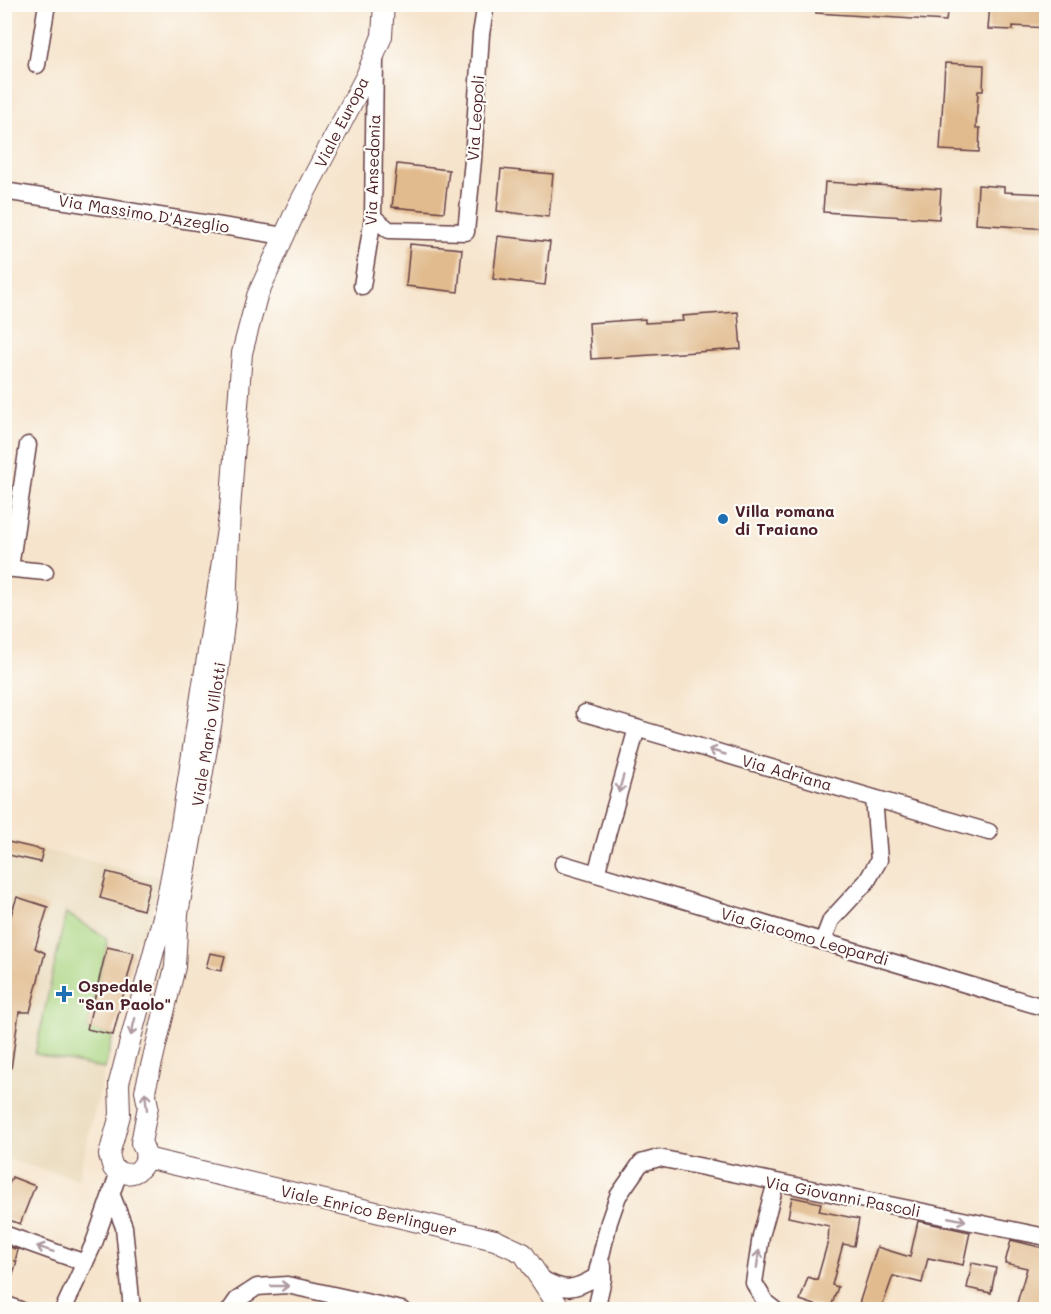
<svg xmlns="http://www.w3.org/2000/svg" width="1051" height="1314" viewBox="0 0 1051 1314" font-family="Mali,sans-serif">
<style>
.built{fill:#e9d9ba}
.green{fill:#a8d480;stroke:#797a56;stroke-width:1.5}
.building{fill:#e1bb8e}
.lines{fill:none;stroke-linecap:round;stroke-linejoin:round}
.minor-casing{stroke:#643d43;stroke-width:19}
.tertiary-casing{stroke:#643d43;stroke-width:22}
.minor{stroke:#fff;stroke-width:16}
.tertiary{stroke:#fff;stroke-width:20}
.oneway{stroke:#ae9aa0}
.poi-dot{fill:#1f6fb2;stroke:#fdfcf7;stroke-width:2}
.labels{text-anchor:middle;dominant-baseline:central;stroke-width:4.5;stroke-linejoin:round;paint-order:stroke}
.street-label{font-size:16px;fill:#4a1f2b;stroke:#fdfcf7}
.poi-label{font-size:16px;font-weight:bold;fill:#4a1f2b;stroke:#fdfcf7;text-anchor:start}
</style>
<rect width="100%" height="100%" fill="#fdfcf7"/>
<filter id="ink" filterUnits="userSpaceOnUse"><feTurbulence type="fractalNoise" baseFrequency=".0167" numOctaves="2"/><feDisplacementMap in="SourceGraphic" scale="12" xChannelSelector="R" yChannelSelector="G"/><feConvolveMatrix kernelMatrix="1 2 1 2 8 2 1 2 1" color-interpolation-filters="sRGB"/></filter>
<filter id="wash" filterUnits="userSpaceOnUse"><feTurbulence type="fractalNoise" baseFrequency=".008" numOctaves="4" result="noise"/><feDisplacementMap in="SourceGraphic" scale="24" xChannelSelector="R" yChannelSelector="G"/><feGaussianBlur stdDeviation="1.35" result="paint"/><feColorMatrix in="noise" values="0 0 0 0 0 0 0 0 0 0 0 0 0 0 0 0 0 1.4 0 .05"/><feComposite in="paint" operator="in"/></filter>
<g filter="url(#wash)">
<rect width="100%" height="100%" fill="#f6e4cc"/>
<path class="built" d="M4,841L159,877L147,938L137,937L78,1179L5,1159Z"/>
<path class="green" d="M66,913L106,938L107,947L87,1029L113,1035L105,1069L35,1054Z"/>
<g id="blocks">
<path class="building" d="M816,4H948L946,21L816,13Z
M990,4H1047V28L1013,26V30L988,29Z
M945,63L984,65L983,91H978L976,128H980L979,152L940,150Z
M397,164L449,170L444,212L392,207Z
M501,169L553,174L549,217L497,211Z
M825,182L941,189L939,219L823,212Z
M978,185L1004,187V192L1047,194V229L976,224Z
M498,236L550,242L545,285L493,279Z
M410,244L462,249L458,292L406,286Z
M738,312L741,349L591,359L589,323L645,319V323L683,321L682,316Z
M4,841L43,850L40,862L4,854Z
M107,872L150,883L143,910L100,898Z
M17,897L48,907L35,948L45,953L30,1012H19L11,1069L4,1068V936Z
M107,947L134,953L113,1035L87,1029Z
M210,953L225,956L221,971L206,968Z
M12,1177L35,1186L20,1224L4,1218V1196Z
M792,1197L821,1203L819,1211L859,1219L854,1246L843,1244L832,1285L838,1287L830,1310L800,1300L808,1277L817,1280L828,1241L829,1226L788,1217Z
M918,1221L970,1232L963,1265L928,1258L922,1283L893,1276L881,1310H857L877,1247L910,1257Z
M1011,1240L1047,1249V1310H1015L1027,1268L1005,1263Z
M4,1245L18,1250L15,1261H17L7,1293L4,1292Z
M972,1263L996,1268L991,1293L967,1288Z"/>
</g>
</g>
<g filter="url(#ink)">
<use href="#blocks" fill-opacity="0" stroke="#643d43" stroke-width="1.5"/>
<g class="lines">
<defs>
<path id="minor" d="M37,65L47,4
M4,191L284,236
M373,217L389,230L466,232L473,160L481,34L486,4
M362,286L373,217L375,58
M4,568L45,572
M10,568L28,445
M585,713L989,832
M563,864L1046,1008
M596,874L637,728
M823,941L831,920L867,881L879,860L874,798
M111,1193L124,1227L132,1310
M4,1234L85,1263
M542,1279C564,1292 574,1290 596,1277L609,1222L618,1196L641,1163L659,1158L1046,1237
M4,1304L20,1310
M63,1310L94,1243L119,1172
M230,1310L237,1300L257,1287L287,1285L402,1310
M596,1310L603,1279V1266
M775,1310L766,1303L754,1283L761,1236L776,1182"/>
<path id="tertiary" d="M230,510L181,825L164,913L119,1083L120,1115L109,1155L113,1168C132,1184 155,1164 141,1143L148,1106L145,1091L175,967L178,914L213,714L226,608L230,510L242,353L257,296L296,210L366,76L382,36L384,4
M146,1158L495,1240L523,1253L561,1310"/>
</defs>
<use href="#minor" class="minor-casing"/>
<use href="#tertiary" class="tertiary-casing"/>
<use href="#minor" class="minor"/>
<use href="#tertiary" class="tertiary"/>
</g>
<defs><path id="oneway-shaft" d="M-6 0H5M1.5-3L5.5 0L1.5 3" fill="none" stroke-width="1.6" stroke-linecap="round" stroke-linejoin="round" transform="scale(1.5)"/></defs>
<g class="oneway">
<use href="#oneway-shaft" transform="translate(717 752) rotate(-164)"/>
<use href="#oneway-shaft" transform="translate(621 784) rotate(106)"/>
<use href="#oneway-shaft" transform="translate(133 1027) rotate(104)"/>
<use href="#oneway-shaft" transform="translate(146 1101) rotate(-96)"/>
<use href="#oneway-shaft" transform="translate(957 1219) rotate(11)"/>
<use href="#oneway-shaft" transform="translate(45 1249) rotate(-161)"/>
<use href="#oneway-shaft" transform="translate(758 1259) rotate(-82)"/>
<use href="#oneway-shaft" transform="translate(280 1286)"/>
</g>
</g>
<g class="poi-dot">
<circle cx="723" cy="519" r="6"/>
<path d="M61 985h6v6h6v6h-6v6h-6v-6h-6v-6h6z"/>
</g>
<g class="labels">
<g class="street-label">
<text transform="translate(475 118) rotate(-86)">Via Leopoli</text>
<text transform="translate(341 122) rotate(-63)">Viale Europa</text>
<text transform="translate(372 170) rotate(-88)">Via Ansedonia</text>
<text transform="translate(144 213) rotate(9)">Via Massimo D'Azeglio</text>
<text transform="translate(208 734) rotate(-81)">Viale Mario Villotti</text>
<text transform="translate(787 772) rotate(16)">Via Adriana</text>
<text transform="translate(805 936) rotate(16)">Via Giacomo Leopardi</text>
<text transform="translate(843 1196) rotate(11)">Via Giovanni Pascoli</text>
<text transform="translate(369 1210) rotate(13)">Viale Enrico Berlinguer</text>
</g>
<g class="poi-label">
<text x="735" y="510">Villa romana<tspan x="735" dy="18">di Traiano</tspan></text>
<text x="78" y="985">Ospedale<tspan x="78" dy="18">"San Paolo"</tspan></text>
</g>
</g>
<rect width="1051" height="1314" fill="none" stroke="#fdfcf7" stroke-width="24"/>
</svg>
